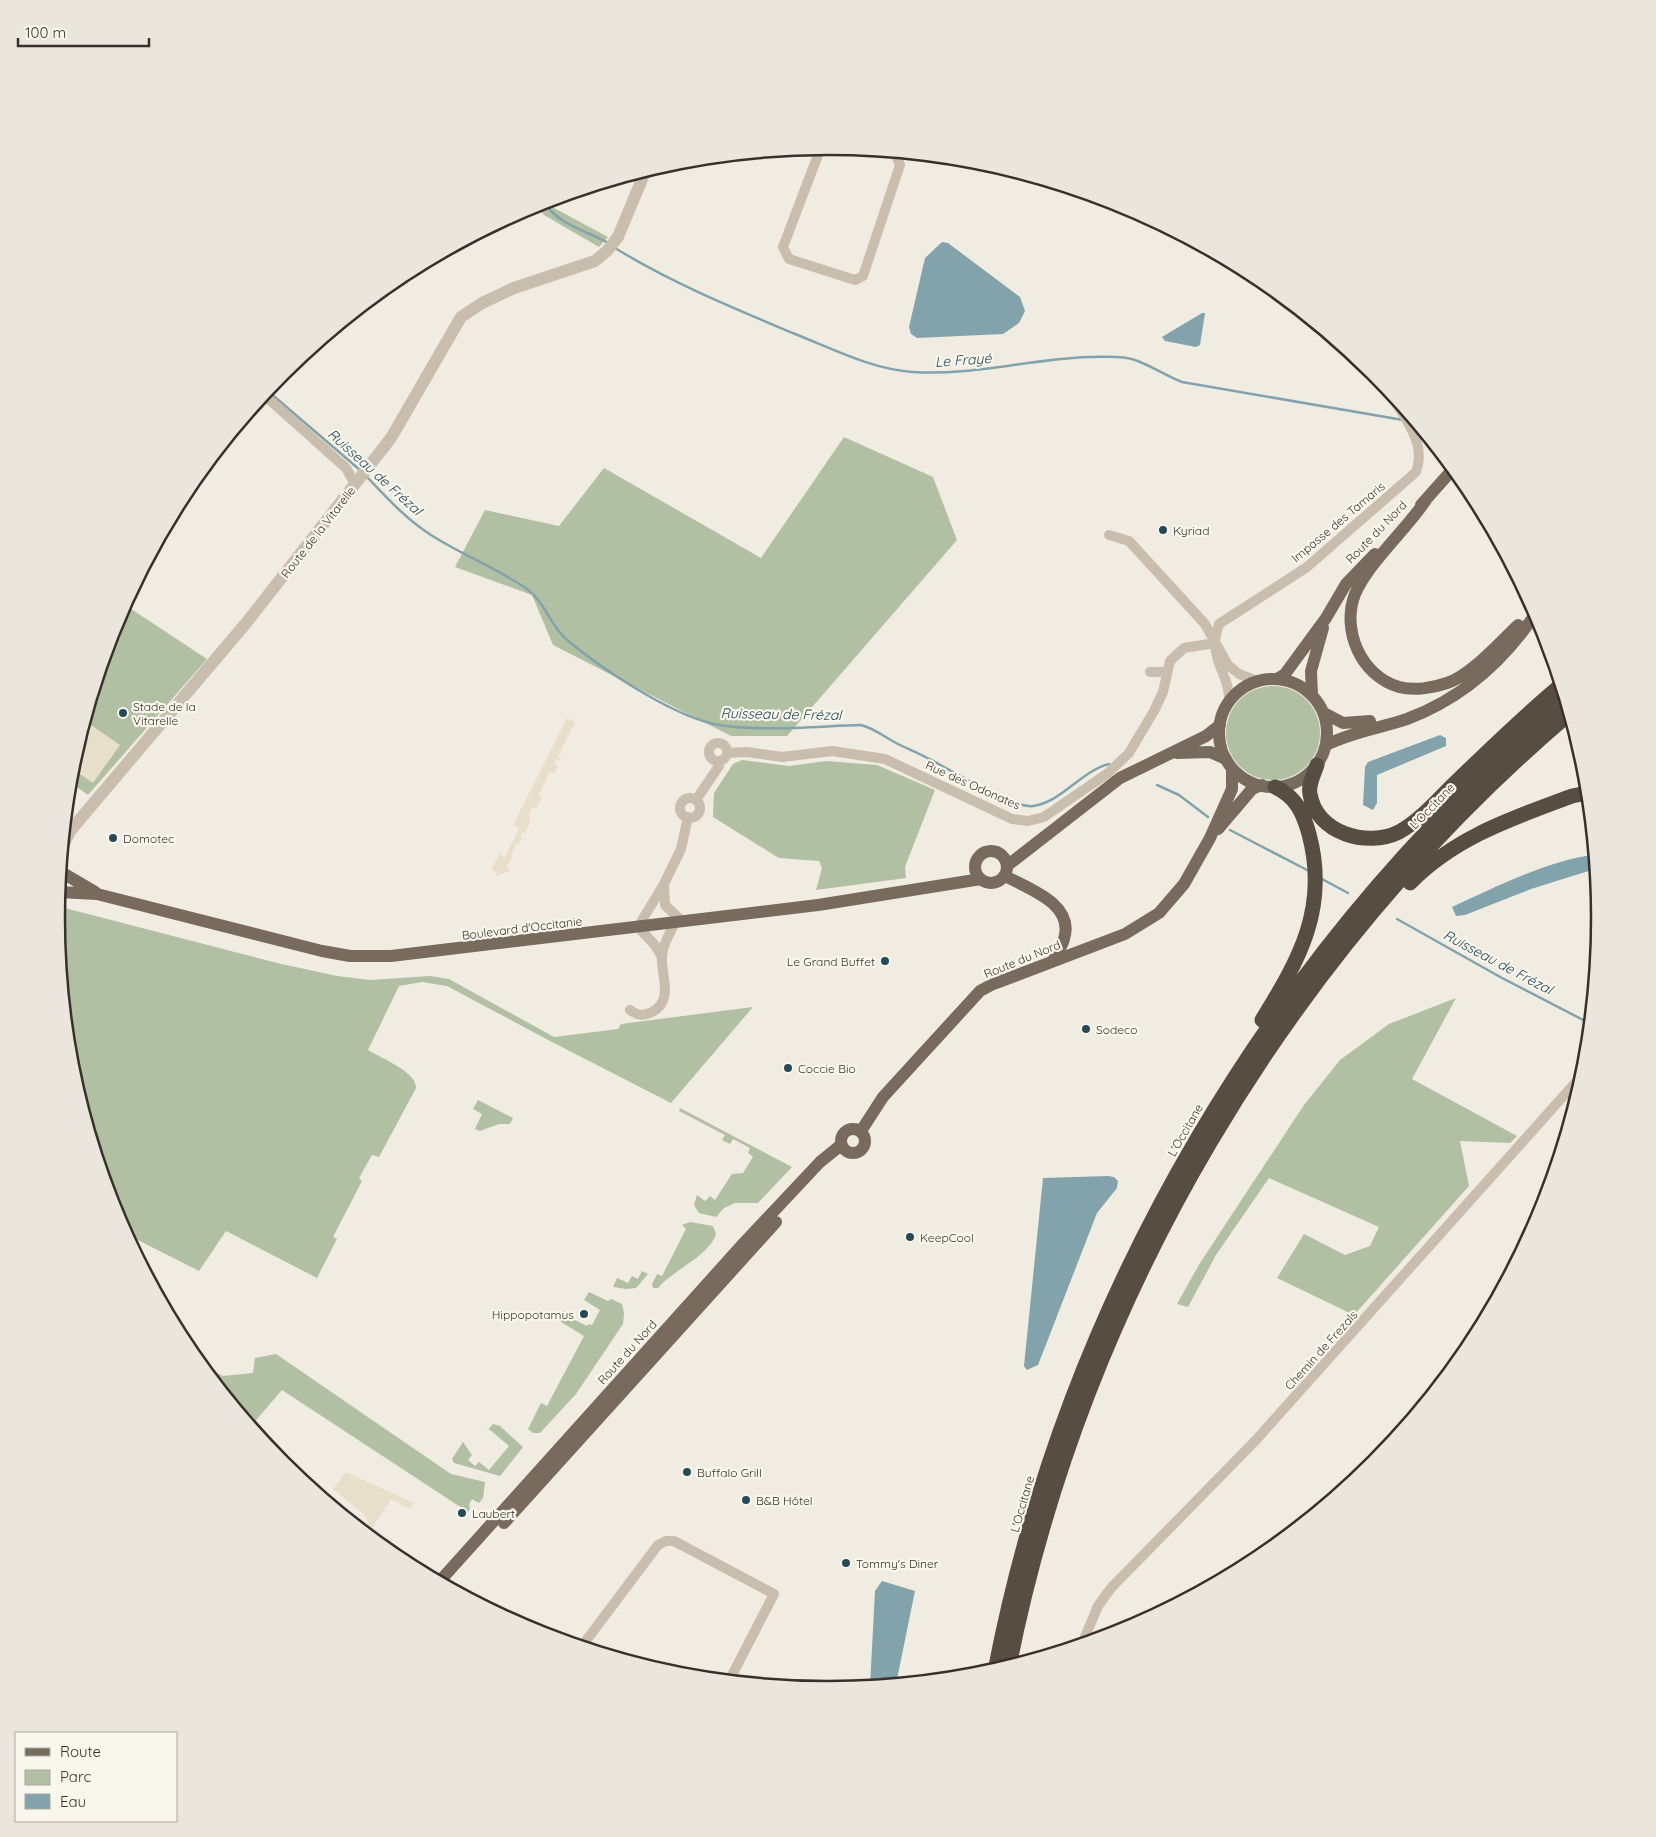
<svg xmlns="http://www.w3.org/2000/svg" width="1656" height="1837" viewBox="0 0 1656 1837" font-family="Quicksand,sans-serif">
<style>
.green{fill:#b1bfa2}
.plaza{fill:#e8dfca}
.water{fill:#82a3ac}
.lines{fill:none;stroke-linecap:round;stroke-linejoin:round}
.stream{stroke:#82a3ac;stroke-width:2.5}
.minor{stroke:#c9beae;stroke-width:10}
.tertiary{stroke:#c9beae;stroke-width:12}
.primary{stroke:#786b5e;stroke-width:12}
.motorway{stroke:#584d43;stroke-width:15}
.poi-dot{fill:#254a56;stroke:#f9f6ed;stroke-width:2}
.labels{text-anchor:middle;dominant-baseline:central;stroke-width:4.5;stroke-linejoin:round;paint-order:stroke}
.street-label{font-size:12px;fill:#38312b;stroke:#f9f6ed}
.poi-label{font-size:12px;fill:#38312b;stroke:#f9f6ed;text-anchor:start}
.water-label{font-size:14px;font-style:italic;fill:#254a56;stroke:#f9f6ed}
.rim{fill:none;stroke:#38312b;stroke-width:2.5}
</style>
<rect width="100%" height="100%" fill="#f1ece1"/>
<path class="green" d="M549,200L554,208L608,237L599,247L544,215L536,204Z
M844,437L933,477L957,540L787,736H731L553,645L532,595L455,567L485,510L559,526L604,468L761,558Z
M125,605L207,659L88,795L70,782L71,768L115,623Z
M1226 733a47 47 0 1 1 94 0a47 47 0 1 1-94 0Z
M742,760L789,766L826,761L877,765L935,790L905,867L906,878L816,890L822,868L819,861L779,858L713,817L714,793L733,764Z
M57,906L277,963L337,976L370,980L430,976L449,979L554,1037L618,1029L621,1024L753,1007L671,1103L552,1042L447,986L422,982L399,986L368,1050C381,1058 417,1072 416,1088L379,1157L372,1155L359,1178L362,1181L333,1237L337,1239L317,1278L226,1231L199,1271L126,1234L115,1214L71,1069L56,918Z
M1456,998L1412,1079L1517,1136L1510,1143L1460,1141L1469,1186L1354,1315L1277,1278L1304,1234L1345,1255L1370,1246L1379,1227L1269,1178L1216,1255L1188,1307L1177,1304L1200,1263L1304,1105L1340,1060L1389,1024Z
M478,1100L513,1118L510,1124H499L480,1131L475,1129L482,1114L473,1109Z
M680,1108L792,1167L758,1203H735L724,1208L716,1217L699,1213L694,1205L697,1195L705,1201L710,1196L715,1200L732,1174L743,1173L753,1157L748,1153L750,1148L733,1139L730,1144L722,1140L725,1135L679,1111Z
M690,1222L713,1226L716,1234C709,1256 673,1270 658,1288H653L652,1284L657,1274L662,1276L686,1229L682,1225Z
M642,1271L648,1274L636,1288L626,1289L613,1287L617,1278L628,1283L632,1276L638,1279Z
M589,1292L608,1301L611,1299L622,1304L624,1313L623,1324L576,1394L540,1433H533L528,1429L541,1403L547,1406L584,1336L558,1320L563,1310L574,1316L573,1319L587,1326L588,1324L592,1325L600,1310L584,1300Z
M276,1354L451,1474L485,1482L483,1498L479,1503L472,1499L469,1504L470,1509L468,1512L282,1390L251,1426L201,1365L223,1376L253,1373L255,1358Z
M493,1424L500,1426L523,1447L500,1476L454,1463L452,1459L463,1442L472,1455L468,1460L475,1466L479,1462L489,1470L509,1446L489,1429L485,1433Z"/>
<path class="plaza" d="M567,718L575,722L558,757L562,759L561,761L556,759L554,764L558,766L554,774L550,772L538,797L543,795L537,807L531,809L529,815L530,822L525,833L522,832L520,837L522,838L518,845H516L511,855L513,856L507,866L510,871L496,876L497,872L491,870L499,854L505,857L519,828L513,825Z
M85,721L120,745L93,783L71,768Z
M346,1472L414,1503L410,1509L391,1499L368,1534L363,1530L368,1522L364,1514L333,1489Z"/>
<path class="water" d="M942,242L948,243L1020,297L1025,311L1019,323L1003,334L917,338L911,334L909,327L925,258Z
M1202,313H1205L1200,345L1196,347L1165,341L1162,337Z
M1440,735L1446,738V746L1377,775V803L1373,810L1363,805L1365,767L1368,762Z
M1594,855L1595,869L1531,889L1465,915L1456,916L1452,907C1491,889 1551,859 1594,855Z
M1108,1176L1114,1177L1118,1181L1117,1188L1097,1213L1038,1365L1027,1370L1024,1366L1043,1178Z
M882,1581L915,1591L896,1684L870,1686L875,1591Z"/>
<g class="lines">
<path class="stream" d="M544,202C557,224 587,231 608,243
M615,248C672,283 733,308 795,334C833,349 871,369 913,372C972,376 1030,359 1089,357C1103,357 1122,355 1135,360C1150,365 1166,376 1182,382L1403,420
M269,392L360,470
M367,477C387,498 407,520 431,535C462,555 497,568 527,589C545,602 550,625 566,639C600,668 667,712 710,723C751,733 818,726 861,725C876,729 884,737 898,744C908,749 919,753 929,759C950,769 1012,809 1033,806C1062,802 1081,771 1109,764
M1157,785L1179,795L1208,817
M1230,830L1307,870
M1322,879L1348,893
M1397,919L1502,978L1589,1023"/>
<path class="minor" d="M821,147L783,247L789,259L855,280L863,276L900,165L895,153
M264,395L346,468L355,484
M1109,535L1129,541L1205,624L1228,665L1239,674L1257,681
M1150,672H1166
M1229,702C1230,678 1215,665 1215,644C1215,638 1217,630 1219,624L1307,567L1416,472C1427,444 1405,419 1391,394
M709 752a9 9 0 1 1 18 0a9 9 0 1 1-18 0Z
M727,753L747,752L782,757L832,751L885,759L1012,819L1028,821L1044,817L1108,773L1129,753L1154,711L1163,692L1170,661L1184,648L1215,643
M680 808a10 10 0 1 1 20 0a10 10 0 1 1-20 0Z
M696,800L719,766L718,761
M664,885L665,905L683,922
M662,957L654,944L638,927L664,884L681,849L688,817
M630,1010C638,1016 643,1016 652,1012C675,1000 660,974 662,955C663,943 670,933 675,923
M1082,1644L1098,1606L1111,1588L1256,1440L1584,1073
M582,1646L658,1545L666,1541H674L774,1594L729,1681"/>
<path class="tertiary" d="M64,844L70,831L247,622L391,438L461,317L482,303L514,288L595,261L607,251L618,237L645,172"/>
<path class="primary" d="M1426,500C1406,530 1369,562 1355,594C1341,630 1361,676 1399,687C1414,691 1433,688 1447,683C1471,675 1499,643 1518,625
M1421,505L1453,469
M1277,679L1285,674L1326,618L1346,584L1375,554
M1219 733a54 54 0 1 1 108 0a54 54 0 1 1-108 0Z
M1312,695L1311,671L1323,628
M1324,713L1343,723L1370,721
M1326,745C1352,732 1380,728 1407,719C1461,699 1504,661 1536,613
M1177,753L1210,752L1226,759
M1218,829L1252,789L1262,785
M975 867a16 16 0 1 1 32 0a16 16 0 1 1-32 0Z
M1008,865L1120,778L1206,736L1220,725
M61,872L95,892
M1005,876C1029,889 1075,904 1064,939C1062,947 1056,954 1053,961
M59,892L97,894L322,951L350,956H391L818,905L981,879
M841 1141a12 12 0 1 1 24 0a12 12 0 1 1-24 0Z
M861,1131L883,1097L980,991L991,985L1125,934L1159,913L1184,884L1210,838L1232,789V768
M504,1523L776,1222
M439,1582L742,1245L820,1162L841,1145"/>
<path class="motorway" d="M1317,765C1314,774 1308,785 1310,794C1316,833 1367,848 1399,832C1421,820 1438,799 1456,782C1490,749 1524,716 1560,686
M1410,883C1455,837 1513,818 1572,796L1587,793
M1262,1020C1299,960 1329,908 1309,834C1303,812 1296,797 1275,787
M1009,1666C1082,1299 1284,957 1569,714
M995,1671C1067,1296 1274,947 1564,701"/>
</g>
<g class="poi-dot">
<circle cx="1163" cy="530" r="5"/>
<circle cx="123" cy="713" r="5"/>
<circle cx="113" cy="838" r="5"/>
<circle cx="885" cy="961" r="5"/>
<circle cx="1086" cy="1029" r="5"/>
<circle cx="788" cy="1068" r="5"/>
<circle cx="910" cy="1237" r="5"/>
<circle cx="584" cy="1314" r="5"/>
<circle cx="687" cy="1472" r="5"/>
<circle cx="746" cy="1500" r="5"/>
<circle cx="462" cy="1513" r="5"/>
<circle cx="846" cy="1563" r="5"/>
</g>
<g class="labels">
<g class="street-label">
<text transform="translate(1338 522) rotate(-40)">Impasse des Tamaris</text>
<text transform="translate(318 532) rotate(-52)">Route de la Vitarelle</text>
<text transform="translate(1376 532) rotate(-46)">Route du Nord</text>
<text transform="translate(973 785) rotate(24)">Rue des Odonates</text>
<text transform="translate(1432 806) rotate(-46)">L'Occitane</text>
<text transform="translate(522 928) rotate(-7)">Boulevard d'Occitanie</text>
<text transform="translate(1022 959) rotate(-22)">Route du Nord</text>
<text transform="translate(1185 1130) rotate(-60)">L'Occitane</text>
<text transform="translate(1321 1350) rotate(-48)">Chemin de Frezals</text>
<text transform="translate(627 1352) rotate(-48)">Route du Nord</text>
<text transform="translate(1022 1504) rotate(-74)">L'Occitane</text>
</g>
<g class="poi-label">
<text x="1173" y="530">Kyriad</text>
<text x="133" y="706">Stade de la<tspan x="133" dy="14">Vitarelle</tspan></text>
<text x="123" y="838">Domotec</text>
<text x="875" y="961" text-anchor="end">Le Grand Buffet</text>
<text x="1096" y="1029">Sodeco</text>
<text x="798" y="1068">Coccie Bio</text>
<text x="920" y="1237">KeepCool</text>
<text x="574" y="1314" text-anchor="end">Hippopotamus</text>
<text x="697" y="1472">Buffalo Grill</text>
<text x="756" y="1500">B&amp;B Hôtel</text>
<text x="472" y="1513">Laubert</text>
<text x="856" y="1563">Tommy's Diner</text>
</g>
<g class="water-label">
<text transform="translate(963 360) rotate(-4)">Le Frayé</text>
<text transform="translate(375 472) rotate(42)">Ruisseau de Frézal</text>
<text transform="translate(781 714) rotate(1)">Ruisseau de Frézal</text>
<text transform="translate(1498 962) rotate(28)">Ruisseau de Frézal</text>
</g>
</g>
<path d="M0 0H1656V1837H0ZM65 918a763 763 0 1 1 1526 0a763 763 0 1 1-1526 0Z" fill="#eae6dd" fill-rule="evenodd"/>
<path class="rim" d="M65 918a763 763 0 1 1 1526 0a763 763 0 1 1-1526 0Z"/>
<rect x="15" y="1732" width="162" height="90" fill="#f9f6ed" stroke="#aca79f"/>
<rect x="25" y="1748" width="25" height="8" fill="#786b5e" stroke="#aca79f"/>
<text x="60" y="1757" font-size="15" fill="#38312b">Route</text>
<rect x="25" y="1770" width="25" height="15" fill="#b1bfa2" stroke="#aca79f"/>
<text x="60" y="1782" font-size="15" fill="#38312b">Parc</text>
<rect x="25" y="1794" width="25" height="15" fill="#82a3ac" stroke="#aca79f"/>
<text x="60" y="1807" font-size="15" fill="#38312b">Eau</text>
<path d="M18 38v8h131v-8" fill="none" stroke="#38312b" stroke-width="2.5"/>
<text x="25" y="38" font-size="15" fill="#38312b" stroke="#f9f6ed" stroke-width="4" paint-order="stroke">100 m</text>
</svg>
